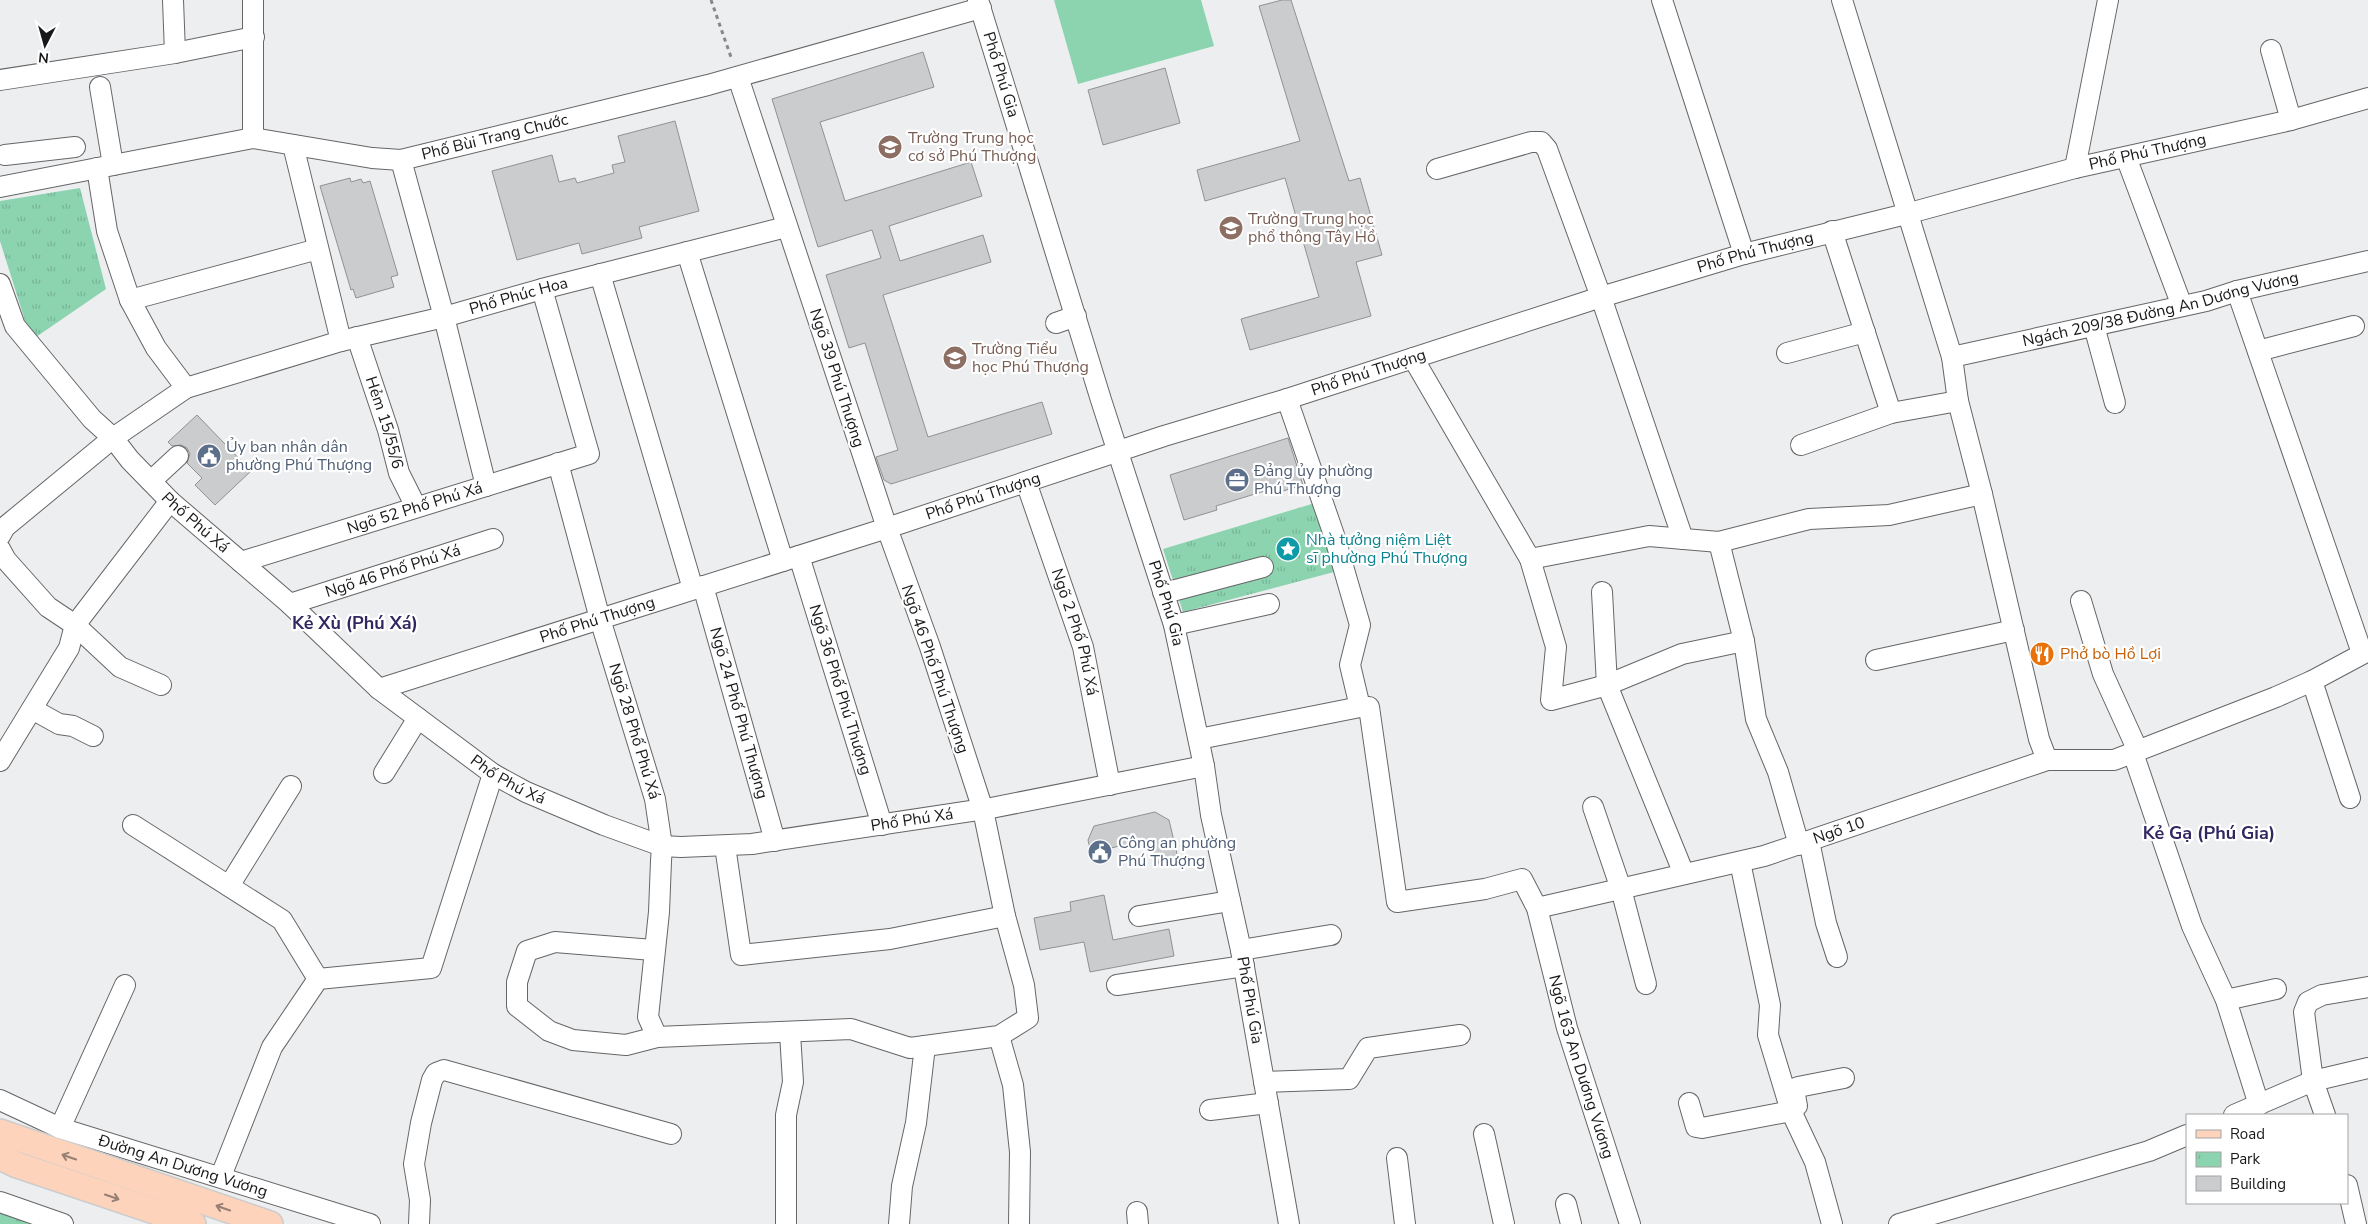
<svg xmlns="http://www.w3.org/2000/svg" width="2368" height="1224" viewBox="0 0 2368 1224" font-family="'Nunito Sans',sans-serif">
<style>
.forest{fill:url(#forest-firs)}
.park{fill:url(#park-tufts)}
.garden{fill:#8cd3b0}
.building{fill:#cbccce;stroke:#909193}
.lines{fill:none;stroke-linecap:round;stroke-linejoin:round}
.minor-casing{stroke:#666668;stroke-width:22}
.major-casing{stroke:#cccccd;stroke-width:28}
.path{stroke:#878889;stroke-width:3;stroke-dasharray:4 4;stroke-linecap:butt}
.minor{stroke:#fff;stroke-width:20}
.major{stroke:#fdd3bb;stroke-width:25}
.oneway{stroke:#967f73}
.labels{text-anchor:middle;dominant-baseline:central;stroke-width:4.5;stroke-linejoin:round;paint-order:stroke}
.street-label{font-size:16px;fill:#19191a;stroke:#fff}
.education-label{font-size:16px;fill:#785e54;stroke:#fff;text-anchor:start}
.service-label{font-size:16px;fill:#4e5e75;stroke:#fff;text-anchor:start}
.culture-label{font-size:16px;fill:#0d838f;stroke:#fff;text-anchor:start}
.food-label{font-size:16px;fill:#c56008;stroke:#fff;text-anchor:start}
.neighbourhood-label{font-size:18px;font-weight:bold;fill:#322661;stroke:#fff}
</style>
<defs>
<pattern id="forest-firs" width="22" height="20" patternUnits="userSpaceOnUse" patternTransform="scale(1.25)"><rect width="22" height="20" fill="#8cd3b0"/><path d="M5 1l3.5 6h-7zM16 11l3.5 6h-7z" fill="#78b597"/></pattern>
<pattern id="park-tufts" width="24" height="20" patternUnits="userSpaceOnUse" patternTransform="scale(1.25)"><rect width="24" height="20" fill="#8cd3b0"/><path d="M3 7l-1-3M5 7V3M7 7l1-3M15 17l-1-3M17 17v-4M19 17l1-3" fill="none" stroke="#78b597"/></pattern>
</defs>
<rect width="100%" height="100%" fill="#edeef0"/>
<path class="forest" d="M0,1202L65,1224H0Z"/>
<path class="park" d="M80,188L106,289L36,337L27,327L0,241V201Z
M1315,503L1334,572L1183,612L1163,549Z"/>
<path class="garden" d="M1054,0H1201L1214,46L1078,84Z"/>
<path class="building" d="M1282,0H1291L1349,181L1360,178L1382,255L1356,262L1371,316L1250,350L1241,319L1319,297L1285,178L1205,201L1197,170L1300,141L1259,6Z
M923,52L934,87L820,122L845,201L971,162L982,196L889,226L900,261L983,235L991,262L883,295L928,437L1042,402L1052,434L891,484L884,480L876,457L898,450L865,343L849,348L826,275L881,258L872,230L818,247L772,99Z
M1165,68L1180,123L1103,145L1088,90Z
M675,121L699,211L639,227L642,238L582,254L579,243L517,260L492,171L552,155L559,182L575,178L577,183L614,173L612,165L625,162L618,136Z
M350,178L351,182L361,179L363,183L370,181L398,275L391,277L394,287L356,298L353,289L351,290L320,186Z
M197,415L251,471L215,505L195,485L202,478L187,463L190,454L187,448L181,445L172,446L168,442Z
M1288,438L1303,485L1273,494L1271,489L1216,506L1217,510L1184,520L1170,475Z
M1155,812L1169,820L1178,858L1154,864L1148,839L1091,853L1088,840L1094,826Z
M1104,895L1113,940L1169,929L1174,956L1090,972L1084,942L1040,950L1034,918L1071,911L1070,902Z"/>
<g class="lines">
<defs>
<g id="minor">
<path d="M173,0L175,53"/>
<path d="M253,0V138"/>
<path id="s1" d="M978,0L1101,400L1174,625L1204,766L1211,815L1241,950L1289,1224"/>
<path d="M1662,0L1744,254"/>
<path d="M1842,0L1952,357L1958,401L1982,494L2039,739L2047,760"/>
<path d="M2271,50L2291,120"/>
<path d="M0,80L175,53L254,37"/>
<path d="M100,87L113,165"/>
<path d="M293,145L341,341"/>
<path d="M5,155L75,147"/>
<path d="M2126,157L2182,306"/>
<path d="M401,160L444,317L486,486"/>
<path d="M97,168L107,231L130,300L156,348L186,388"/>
<path d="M2075,168L2108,0"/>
<path d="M1437,169L1531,142H1541L1547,149L1601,297L1683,539"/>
<path id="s2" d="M0,187L253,138L372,158L401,160L708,85L981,8"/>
<path d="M1832,231L1891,413"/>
<path d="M687,252L783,561"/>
<path d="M600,274L693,589"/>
<path id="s3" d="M0,284L15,326L92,419L113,438L130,460L170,501L290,604L379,689L493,774L526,792L604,825L662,846L681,847L752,844L991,808L1204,766"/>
<path d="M2237,291L2362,653"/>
<path d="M130,300L318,249"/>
<path d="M1056,323L1076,316"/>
<path d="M2094,326L2115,403"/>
<path id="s4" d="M357,337L388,430L399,473L416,507"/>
<path d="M2258,351L2354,326"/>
<path d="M1787,353L1865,332"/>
<path id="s5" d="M1952,357L2206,301L2237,291L2368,261"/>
<path d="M1413,358L1530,559L1556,647L1551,700L1607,685L1684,874"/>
<path d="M1287,399L1334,535L1360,625L1350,665L1360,707"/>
<path d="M1801,445L1891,413L1958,401"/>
<path id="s6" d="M558,463L600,619L655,799L662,846L661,861L659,912L648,1017L657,1037"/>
<path d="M151,481L178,456"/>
<path id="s7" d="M1026,482L1083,647L1110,785"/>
<path id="s8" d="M0,536L5,527L113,438L186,388L341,341L444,317L542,289L786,227"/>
<path d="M1719,542L1744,641L1756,719L1778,772L1799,845"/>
<path d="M0,549L6,560L48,607L75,625L120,667L161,685"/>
<path id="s9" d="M799,556L882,825"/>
<path d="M1530,559L1649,536L1719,542L1809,519L1889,515L1982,494"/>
<path id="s10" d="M241,562L589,454L542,289"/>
<path id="s11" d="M703,586L775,841"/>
<path d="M1163,592L1176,590L1263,567"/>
<path d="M1602,592L1607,685L1682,654L1744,641"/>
<path d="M2081,601L2103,674L2138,751"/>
<path id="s12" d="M290,604L493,539"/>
<path d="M1174,625L1269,604"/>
<path d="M1876,660L2014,630"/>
<path d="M2312,681L2350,798"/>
<path id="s13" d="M379,689L887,528L1164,436L1287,399L1601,297L1744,254L1906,214L2075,168L2291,120L2368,98"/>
<path d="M32,709L59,724L73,726L93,736"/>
<path id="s14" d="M1199,739L1360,707H1369L1397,902L1485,889L1522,879L1537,908L1567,1028L1630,1224"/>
<path d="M2133,753L2192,926L2226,1000L2259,1105"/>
<path d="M0,761L69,648L75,625L170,501"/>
<path d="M384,773L418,718"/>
<path d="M1593,807L1621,889L1646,984"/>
<path d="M133,825L282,920L318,979"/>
<path d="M1809,841L1826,923L1837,957"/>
<path d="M725,846L741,955L890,939L1005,916"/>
<path d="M1740,862L1770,1005L1768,1035L1791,1111L1815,1162L1832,1224"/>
<path d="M229,886L291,786"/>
<path id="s15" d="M1537,908L1764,856L2047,760H2114L2276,697L2312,681L2368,651"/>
<path d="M1139,916L1230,901"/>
<path d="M653,950L555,942L527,951L517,982V1006L549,1031L573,1040L626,1045L657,1037L851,1029L910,1048L999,1036L1028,1018L1024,985L1005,916L983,810L930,647L887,528L738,77"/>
<path d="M1241,950L1331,935"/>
<path d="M1117,985L1244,966"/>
<path d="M2226,1000L2276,989"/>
<path d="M999,1036L1013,1085L1020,1152L1019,1224"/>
<path d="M1264,1082L1349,1079L1368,1048L1460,1035"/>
<path id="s16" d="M0,1100L60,1128L370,1224"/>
<path d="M1689,1103L1696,1127L1702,1128L1791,1111"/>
<path d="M1791,1108L1797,1106L1795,1095L1798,1087L1844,1078"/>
<path d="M1210,1110L1268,1103"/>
<path d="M2234,1115L2313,1081L2368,1068"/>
<path d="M2325,1115L2313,1081L2304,1012L2308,1002L2322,995L2368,987"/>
<path d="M60,1128L125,985"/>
<path d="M1484,1134L1504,1224"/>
<path d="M1397,1158L1405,1224"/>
<path d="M221,1176L272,1047L318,979L431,968L493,774"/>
<path d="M2347,1185L2356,1224"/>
<path d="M0,1202L63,1224"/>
<path d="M1566,1204L1571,1224"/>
<path d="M1137,1212L1138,1224"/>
<path d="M419,1224L420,1200L414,1164L421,1123L432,1080L436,1073L444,1070L671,1134"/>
<path d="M786,1224V1115L793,1082L790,1033"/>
<path d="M899,1224L902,1186L916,1123L925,1046"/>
<path d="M1899,1224L2149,1151L2187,1135"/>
</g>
<path id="major" d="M0,1132L270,1224
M0,1157L17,1165L193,1224"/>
</defs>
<use href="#minor" class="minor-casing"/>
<use href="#major" class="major-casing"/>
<path class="path" d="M711,0L732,60"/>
<use href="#minor" class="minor"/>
<use href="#major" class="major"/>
</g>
<defs><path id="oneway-shaft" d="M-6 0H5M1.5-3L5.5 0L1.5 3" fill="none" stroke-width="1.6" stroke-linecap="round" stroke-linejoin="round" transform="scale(1.25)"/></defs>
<g class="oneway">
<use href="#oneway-shaft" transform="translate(69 1157) rotate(-161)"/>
<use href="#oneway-shaft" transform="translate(112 1197) rotate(19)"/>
<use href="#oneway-shaft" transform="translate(223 1208) rotate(-161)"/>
</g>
<defs>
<symbol id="school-disc" viewBox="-11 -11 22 22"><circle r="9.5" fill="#8d6e63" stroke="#fff"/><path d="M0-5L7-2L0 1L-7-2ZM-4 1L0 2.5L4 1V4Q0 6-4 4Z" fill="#fff"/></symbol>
<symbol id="civic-disc" viewBox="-11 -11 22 22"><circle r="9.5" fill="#5c6f8a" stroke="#fff"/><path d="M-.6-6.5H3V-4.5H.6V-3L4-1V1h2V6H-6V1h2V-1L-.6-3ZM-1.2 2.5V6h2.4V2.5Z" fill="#fff"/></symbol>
<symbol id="office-disc" viewBox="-11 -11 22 22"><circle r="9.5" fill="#5c6f8a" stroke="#fff"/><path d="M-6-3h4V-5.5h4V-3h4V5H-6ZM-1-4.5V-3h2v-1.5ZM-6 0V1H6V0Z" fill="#fff"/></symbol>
<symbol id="sight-disc" viewBox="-11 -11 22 22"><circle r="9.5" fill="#0f9aa8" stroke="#fff"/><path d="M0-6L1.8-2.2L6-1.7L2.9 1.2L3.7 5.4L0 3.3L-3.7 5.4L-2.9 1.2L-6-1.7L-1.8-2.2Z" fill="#fff"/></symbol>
<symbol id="restaurant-disc" viewBox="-11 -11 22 22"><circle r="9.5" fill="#e8710a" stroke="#fff"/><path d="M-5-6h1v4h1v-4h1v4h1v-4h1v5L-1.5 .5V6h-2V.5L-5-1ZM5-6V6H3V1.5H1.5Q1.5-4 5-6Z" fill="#fff"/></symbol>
</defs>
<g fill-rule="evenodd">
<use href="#school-disc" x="876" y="133" width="28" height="28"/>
<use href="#school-disc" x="1217" y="214" width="28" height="28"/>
<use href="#school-disc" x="941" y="344" width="28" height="28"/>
<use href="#civic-disc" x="195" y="442" width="28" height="28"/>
<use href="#office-disc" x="1223" y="466" width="28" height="28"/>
<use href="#sight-disc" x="1274" y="535" width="28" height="28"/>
<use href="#restaurant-disc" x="2028" y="640" width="28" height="28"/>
<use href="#civic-disc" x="1086" y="838" width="28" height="28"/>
</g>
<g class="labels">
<g class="street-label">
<text stroke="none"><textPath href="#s1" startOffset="78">Phố Phú Gia</textPath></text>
<text stroke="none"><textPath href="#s2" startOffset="504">Phố Bùi Trang Chước</textPath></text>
<text stroke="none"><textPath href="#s13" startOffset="1849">Phố Phú Thượng</textPath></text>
<text stroke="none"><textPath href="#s13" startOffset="1444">Phố Phú Thượng</textPath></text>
<text stroke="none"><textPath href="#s8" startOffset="584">Phố Phúc Hoa</textPath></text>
<text stroke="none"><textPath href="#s5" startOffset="214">Ngách 209/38 Đường An Dương Vương</textPath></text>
<text stroke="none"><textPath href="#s13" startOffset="1039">Phố Phú Thượng</textPath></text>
<text transform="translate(837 378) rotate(72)">Ngõ 39 Phú Thượng</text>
<text stroke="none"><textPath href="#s4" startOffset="90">Hẻm 15/55/6</textPath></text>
<text stroke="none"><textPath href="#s13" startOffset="634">Phố Phú Thượng</textPath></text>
<text stroke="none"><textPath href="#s10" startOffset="182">Ngõ 52 Phố Phú Xá</textPath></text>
<text stroke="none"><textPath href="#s3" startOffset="312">Phố Phú Xá</textPath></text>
<text stroke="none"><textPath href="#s12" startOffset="108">Ngõ 46 Phố Phú Xá</textPath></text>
<text stroke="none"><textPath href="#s1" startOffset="632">Phố Phú Gia</textPath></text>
<text stroke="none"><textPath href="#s13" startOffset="229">Phố Phú Thượng</textPath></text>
<text stroke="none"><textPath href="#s7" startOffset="158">Ngõ 2 Phố Phú Xá</textPath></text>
<text transform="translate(935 669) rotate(71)">Ngõ 46 Phố Phú Thượng</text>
<text stroke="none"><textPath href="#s9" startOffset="140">Ngõ 36 Phố Phú Thượng</textPath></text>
<text stroke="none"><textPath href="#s11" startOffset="132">Ngõ 24 Phố Phú Thượng</textPath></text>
<text stroke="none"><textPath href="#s6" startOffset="279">Ngõ 28 Phố Phú Xá</textPath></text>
<text stroke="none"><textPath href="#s3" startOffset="718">Phố Phú Xá</textPath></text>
<text stroke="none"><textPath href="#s3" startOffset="1138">Phố Phú Xá</textPath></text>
<text stroke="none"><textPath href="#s15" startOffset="312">Ngõ 10</textPath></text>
<text stroke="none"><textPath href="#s1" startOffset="1038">Phố Phú Gia</textPath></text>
<text stroke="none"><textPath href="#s14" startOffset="695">Ngõ 163 An Dương Vương</textPath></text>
<text stroke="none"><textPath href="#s16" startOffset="195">Đường An Dương Vương</textPath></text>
</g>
<g class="education-label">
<text x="908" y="138">Trường Trung học<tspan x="908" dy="18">cơ sở Phú Thượng</tspan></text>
<text x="1248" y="219">Trường Trung học<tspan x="1248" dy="18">phổ thông Tây Hồ</tspan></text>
<text x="972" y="349">Trường Tiểu<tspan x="972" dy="18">học Phú Thượng</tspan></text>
</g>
<g class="service-label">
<text x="226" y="447">Ủy ban nhân dân<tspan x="226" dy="18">phường Phú Thượng</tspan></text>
<text x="1254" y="471">Đảng ủy phường<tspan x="1254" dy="18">Phú Thượng</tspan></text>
<text x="1118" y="843">Công an phường<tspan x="1118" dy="18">Phú Thượng</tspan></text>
</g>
<g class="culture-label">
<text x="1306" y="540">Nhà tưởng niệm Liệt<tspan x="1306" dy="18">sĩ phường Phú Thượng</tspan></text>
</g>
<g class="food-label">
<text x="2060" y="654">Phở bò Hồ Lợi</text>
</g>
<g class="neighbourhood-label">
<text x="355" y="623">Kẻ Xù (Phú Xá)</text>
<text x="2209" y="833">Kẻ Gạ (Phú Gia)</text>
</g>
</g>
<rect x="2186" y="1114" width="162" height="90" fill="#ffffff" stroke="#a3a3a3"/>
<rect x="2196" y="1130" width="25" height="8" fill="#fdd3bb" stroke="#a3a3a3"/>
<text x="2230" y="1139" font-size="15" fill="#19191a">Road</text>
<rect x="2196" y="1152" width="25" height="15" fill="url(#park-tufts)" stroke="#a3a3a3"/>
<text x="2230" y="1164" font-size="15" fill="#19191a">Park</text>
<rect x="2196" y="1176" width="25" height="15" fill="#cbccce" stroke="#a3a3a3"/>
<text x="2230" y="1189" font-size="15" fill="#19191a">Building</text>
<g transform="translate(45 45) rotate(186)" stroke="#ffffff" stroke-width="4" paint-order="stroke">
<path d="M0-4L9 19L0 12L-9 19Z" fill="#19191a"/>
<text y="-8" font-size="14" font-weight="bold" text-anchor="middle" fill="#19191a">N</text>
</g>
</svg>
